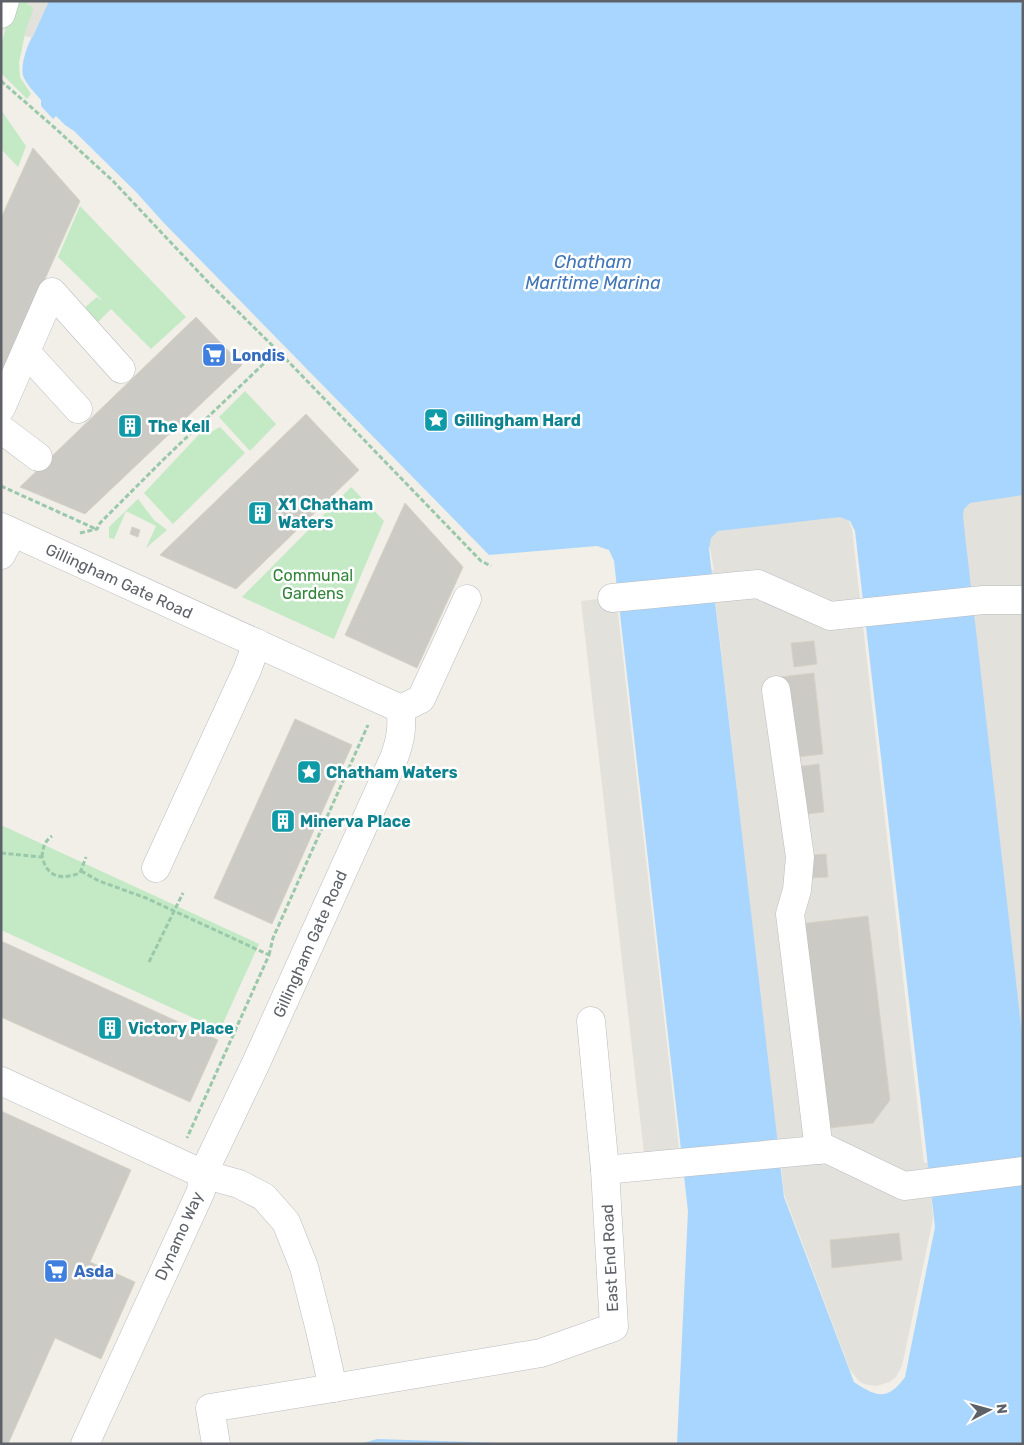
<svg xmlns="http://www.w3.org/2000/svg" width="1024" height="1445" viewBox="0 0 1024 1445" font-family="Rubik,sans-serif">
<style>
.industrial{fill:#e2e1db}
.green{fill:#c3e9c5}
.water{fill:#a9d6ff;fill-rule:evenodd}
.building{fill:#cccac4;stroke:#d6d2c5}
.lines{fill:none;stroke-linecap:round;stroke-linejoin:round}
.minor-casing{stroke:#b9bcc1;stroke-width:29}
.path{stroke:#9ac8aa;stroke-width:3;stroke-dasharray:5 2.5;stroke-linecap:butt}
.minor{stroke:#fff;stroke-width:28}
.labels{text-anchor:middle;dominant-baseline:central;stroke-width:5;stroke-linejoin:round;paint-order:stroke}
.shop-label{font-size:16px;font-weight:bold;fill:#366cbe;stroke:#fff;text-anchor:start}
.culture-label{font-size:16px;font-weight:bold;fill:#0d838f;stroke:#fff;text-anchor:start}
.park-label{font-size:16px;fill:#318439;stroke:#fff}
.street-label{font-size:16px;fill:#5e6268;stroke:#fff}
.water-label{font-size:18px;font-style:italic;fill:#4075b7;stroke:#fff}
</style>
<rect width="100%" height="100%" fill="#f1efe7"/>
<path class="industrial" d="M1,1H49L32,38L1,29Z
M1023,488V1043L961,508L962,504Z
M842,515L848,519L852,529L924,1163L1023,1152L930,1182L933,1219L902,1366L896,1377L890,1382L876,1386L864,1384L859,1381L850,1370L784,1194L780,1155L776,1138L714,587L617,597L616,580L714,570L706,528Z
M616,597L679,1149L644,1153L581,601Z"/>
<path class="green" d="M13,1H27V5L32,6L33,10L26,29L19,63L20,77L31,94L27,99L1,73V46Z
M1,110L26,146L18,167L1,149Z
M80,206L186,317L151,349L111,309L95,325L82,310L97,297L104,302L58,257Z
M245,391L276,424L250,451L219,417Z
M206,427L211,432L220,427L245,453L173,524L144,493Z
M351,487L384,521L334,639L242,597Z
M138,499L154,520L167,530L146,548L156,526L126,511L114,539L109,538V527Z
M1,825L259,944L220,1030L1,930Z"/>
<path class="water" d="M49,1H1021L1023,20V495L970,503L964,509L963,517L1023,1042V1444H677L688,1211L614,561L609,550L597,546L489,555L163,222L136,192L74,131L65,125L56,116L53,119L41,106V100C35,93 28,86 24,78C19,69 27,44 33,36ZM840,517L850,521L855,531L935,1227L905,1377C888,1401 876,1397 854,1382L784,1197L709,549L711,538L718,531Z
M377,1439L536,1444H360Z"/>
<path class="building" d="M33,148L80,201L1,377V218Z
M196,317L242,365L85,514L20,487Z
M306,414L359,470L236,589L160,555Z
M405,503L463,567L417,668L345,635Z
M132,527L140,530L138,537L130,534Z
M814,641L817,664L794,667L791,643Z
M814,673L823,754L789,758L780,677Z
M295,719L352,745L272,924L214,898Z
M819,764L824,812L800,815L795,767Z
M826,854L828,877L811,878L809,855Z
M868,916L890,1100L873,1123L821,1129L799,924Z
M1,941L218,1040L190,1102L1,1017Z
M1,1111L131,1170L90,1262L135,1282L101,1359L55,1338L8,1444H1Z
M899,1233L902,1260L832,1268L830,1240Z"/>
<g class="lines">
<defs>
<g id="minor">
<path d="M1,14L5,1"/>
<path d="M26,352L78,409"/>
<path d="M1,408L52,292L121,369"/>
<path d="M1,429L38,457"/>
<path id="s1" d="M1,527L401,709"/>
<path d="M1,555L13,533"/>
<path d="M612,598L758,584L830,616L983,600H1023"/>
<path d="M776,690L800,857L797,890L790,914L819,1150"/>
<path d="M401,709C402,729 401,739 394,758L256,1063L203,1174L239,1184L264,1197L286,1222L304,1267L320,1330L333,1388L541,1353L614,1327L605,1170L591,1021"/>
<path d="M401,709L421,699L467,599"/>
<path d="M156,868L247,670L257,643"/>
<path d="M1,1081L203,1174L201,1191L85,1444"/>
<path d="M605,1170L827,1149L904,1186L1023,1171"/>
<path d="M216,1444L210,1408L333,1388"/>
</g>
</defs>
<use href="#minor" class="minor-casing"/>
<path class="path" d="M1,81L55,128L113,181L208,282L282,355L481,561L491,566
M1,486L96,529
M80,533L97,529L100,523L165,458L277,351
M1,853L42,857C48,878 61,880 80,873L86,857
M42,857C43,847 44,842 52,836
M81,871L99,881L146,898L269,955L187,1138
M269,955L273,938L368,725
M149,962L183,893"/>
<use href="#minor" class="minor"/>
</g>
<defs>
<symbol id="supermarket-square" viewBox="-11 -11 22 22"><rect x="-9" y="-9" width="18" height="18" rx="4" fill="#3f7fe0" stroke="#fff"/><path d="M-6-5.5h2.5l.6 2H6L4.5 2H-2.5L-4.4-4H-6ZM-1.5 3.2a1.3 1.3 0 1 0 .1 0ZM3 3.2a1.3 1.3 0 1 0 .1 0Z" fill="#fff"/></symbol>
<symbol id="sight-square" viewBox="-11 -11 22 22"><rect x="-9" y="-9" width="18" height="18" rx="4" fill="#0f9aa8" stroke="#fff"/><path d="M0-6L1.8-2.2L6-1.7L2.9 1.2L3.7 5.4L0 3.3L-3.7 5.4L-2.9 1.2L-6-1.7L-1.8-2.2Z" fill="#fff"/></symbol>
<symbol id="building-square" viewBox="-11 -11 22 22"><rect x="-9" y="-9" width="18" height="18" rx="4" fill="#0f9aa8" stroke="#fff"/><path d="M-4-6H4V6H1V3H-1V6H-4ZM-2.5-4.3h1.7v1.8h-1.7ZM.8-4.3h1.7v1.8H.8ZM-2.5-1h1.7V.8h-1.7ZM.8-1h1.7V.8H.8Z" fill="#fff"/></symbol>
</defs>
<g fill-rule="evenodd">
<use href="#supermarket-square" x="200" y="341" width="28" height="28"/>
<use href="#sight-square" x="422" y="406" width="28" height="28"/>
<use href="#building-square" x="116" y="412" width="28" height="28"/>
<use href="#building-square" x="246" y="499" width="28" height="28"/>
<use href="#sight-square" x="295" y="758" width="28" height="28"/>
<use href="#building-square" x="269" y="807" width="28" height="28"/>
<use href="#building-square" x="96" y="1014" width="28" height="28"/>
<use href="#supermarket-square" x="42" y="1257" width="28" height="28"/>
</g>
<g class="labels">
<g class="shop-label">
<text x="232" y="355">Londis</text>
<text x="74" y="1271">Asda</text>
</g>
<g class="culture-label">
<text x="454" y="420">Gillingham Hard</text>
<text x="148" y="426">The Kell</text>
<text x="278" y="504">X1 Chatham<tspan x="278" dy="18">Waters</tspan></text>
<text x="326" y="772">Chatham Waters</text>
<text x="300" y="821">Minerva Place</text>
<text x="128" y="1028">Victory Place</text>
</g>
<g class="park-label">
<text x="313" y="575">Communal<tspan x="313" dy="18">Gardens</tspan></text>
</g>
<g class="street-label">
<text stroke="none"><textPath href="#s1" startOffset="130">Gillingham Gate Road</textPath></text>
<text transform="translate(310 944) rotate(-66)">Gillingham Gate Road</text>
<text transform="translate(179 1236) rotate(-66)">Dynamo Way</text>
<text transform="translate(610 1258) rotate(-93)">East End Road</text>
</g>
<g class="water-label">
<text x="593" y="262">Chatham<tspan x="593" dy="21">Maritime Marina</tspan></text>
</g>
</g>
<rect width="1024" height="1445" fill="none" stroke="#5e6268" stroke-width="5"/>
<g transform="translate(989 1410) rotate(84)" stroke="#ffffff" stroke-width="4" paint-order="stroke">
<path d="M0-4L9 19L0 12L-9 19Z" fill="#5e6268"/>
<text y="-8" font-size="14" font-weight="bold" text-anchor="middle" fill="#5e6268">N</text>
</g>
</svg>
